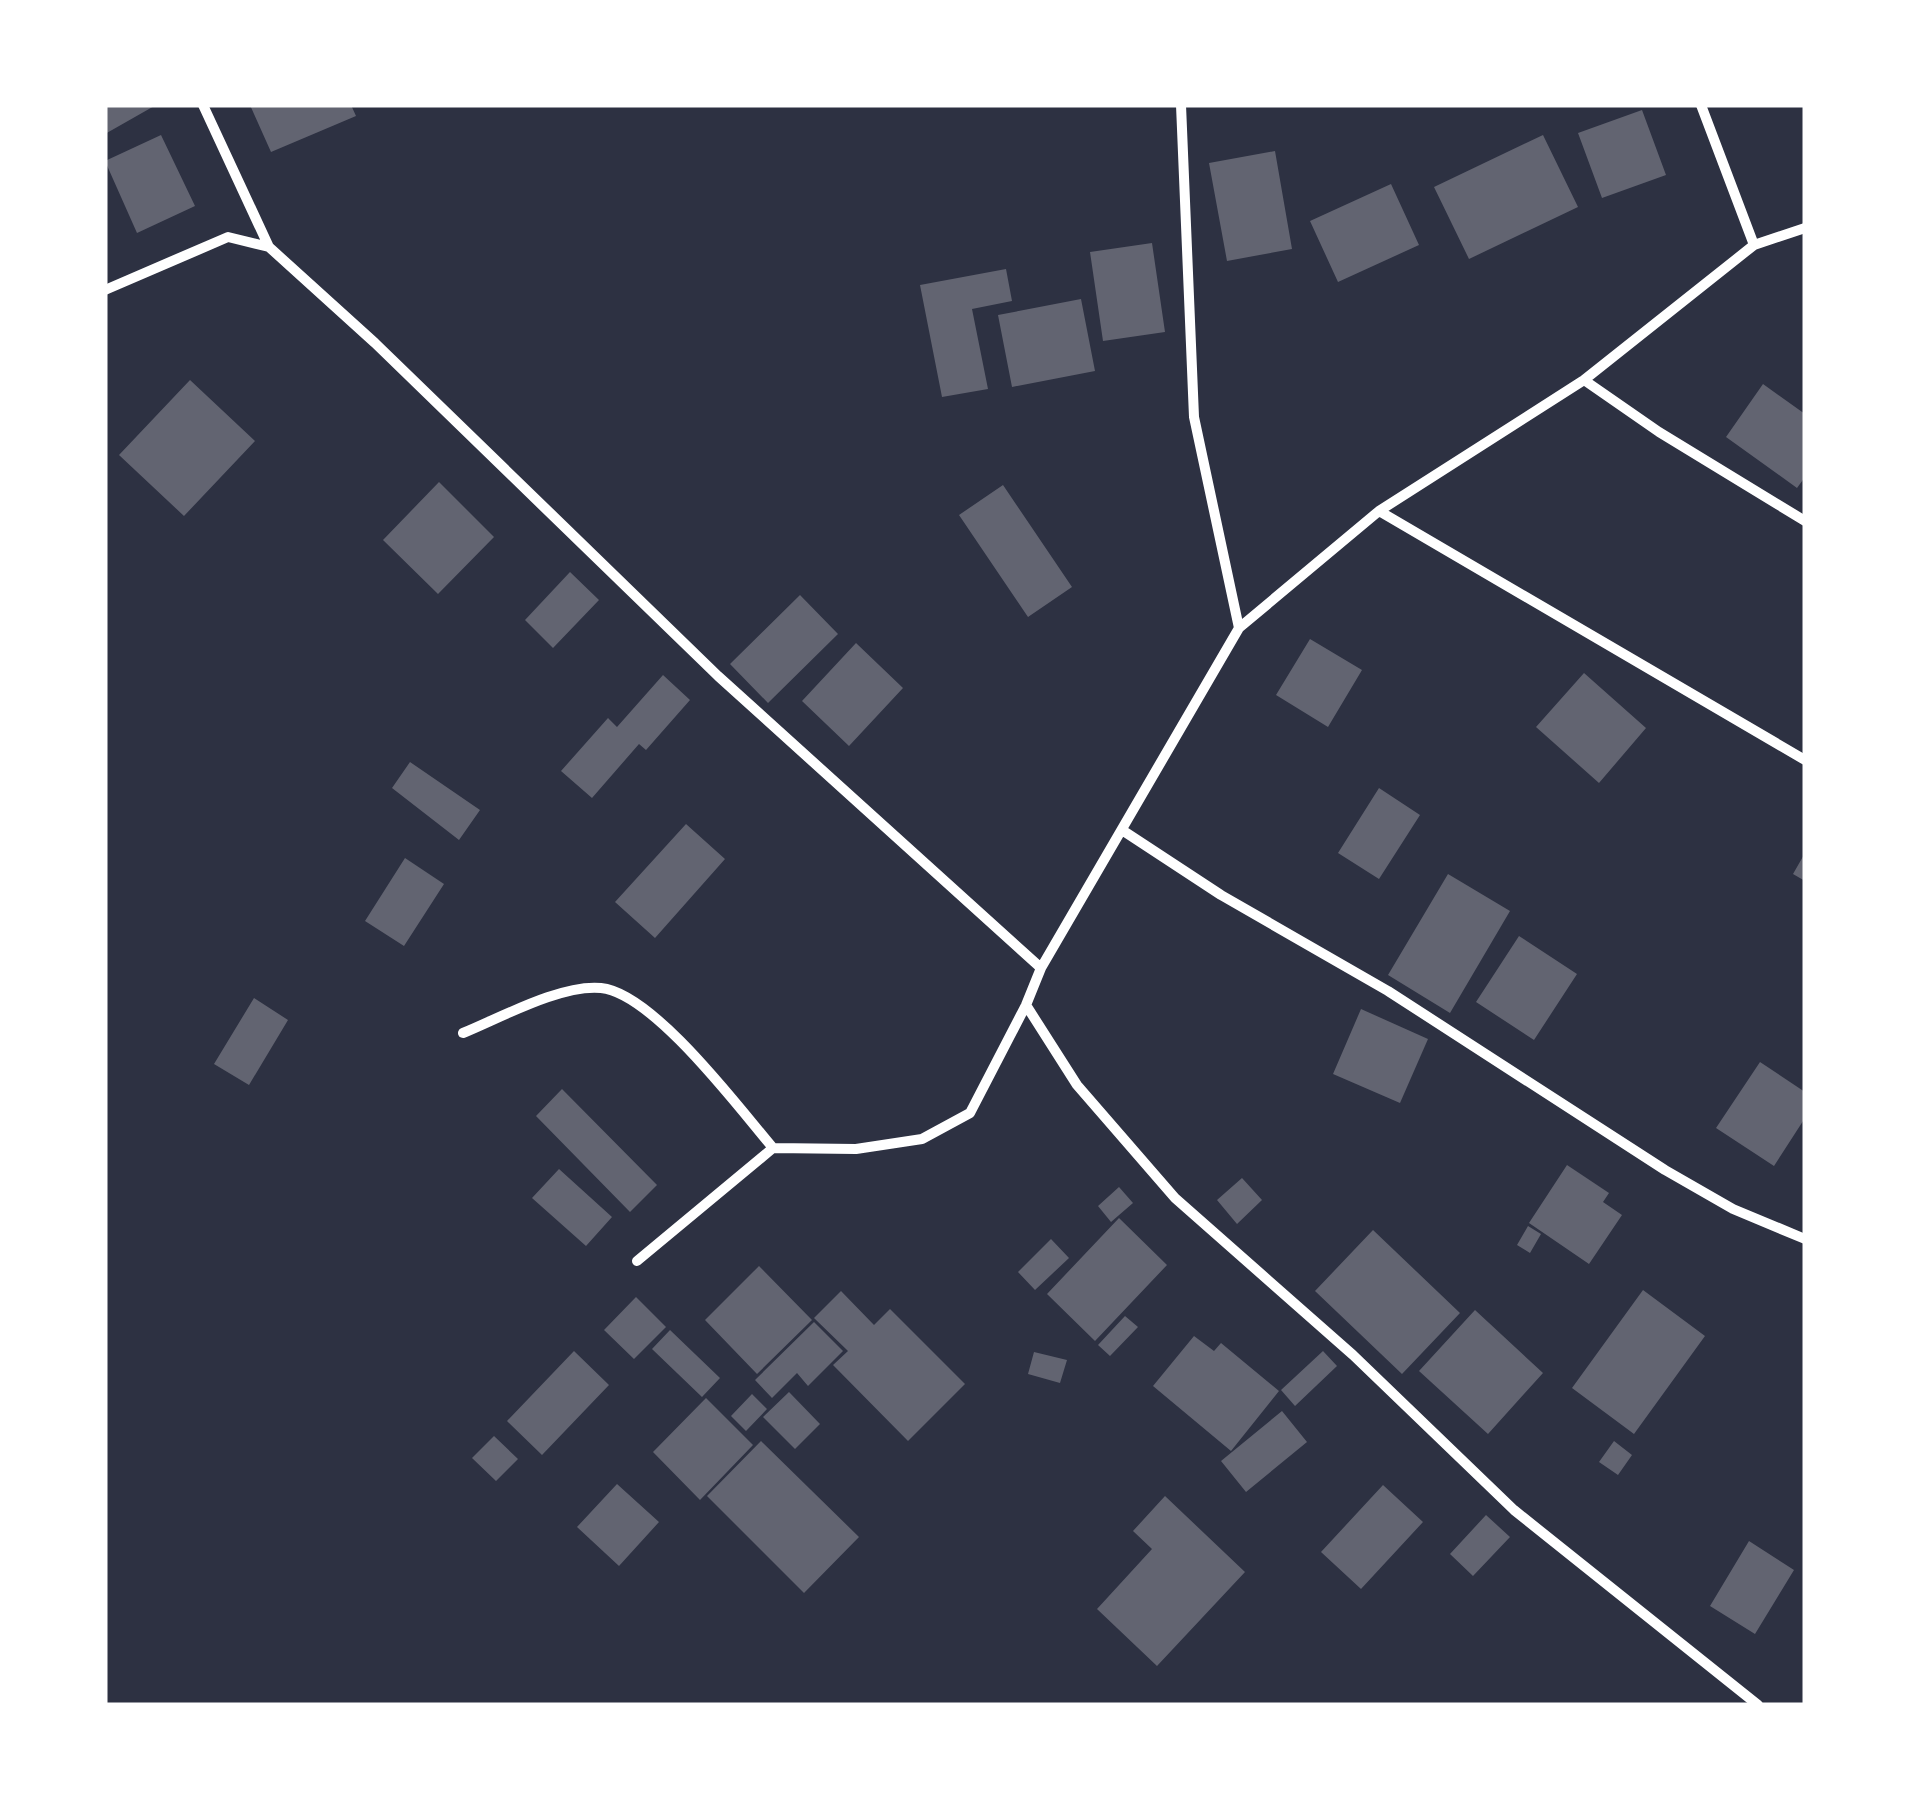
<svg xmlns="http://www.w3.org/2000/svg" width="1910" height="1810" viewBox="0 0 1910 1810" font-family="Georgia,serif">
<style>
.building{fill:#626471}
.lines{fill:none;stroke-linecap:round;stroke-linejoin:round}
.minor{stroke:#fff;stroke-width:10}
</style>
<rect width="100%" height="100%" fill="#2d3142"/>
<path class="building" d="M105,105H156L105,134Z
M250,105H351L356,116L271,152Z
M1642,110L1666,175L1602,198L1578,133Z
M161,135L195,206L137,233L105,161Z
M1543,135L1578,207L1469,259L1434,187Z
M1275,151L1292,249L1227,261L1209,163Z
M1391,184L1419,245L1338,282L1310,221Z
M1152,243L1165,332L1103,341L1090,252Z
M1006,269L1012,301L972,309L988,389L942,397L920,285Z
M1081,299L1095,371L1012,387L998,315Z
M190,380L255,441L184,516L119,455Z
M1763,384L1805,414V477L1797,488L1726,437Z
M439,482L494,537L438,594L383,540Z
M1003,485L1072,587L1028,617L959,515Z
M570,572L599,600L553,648L525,620Z
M800,595L838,634L768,703L730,664Z
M1310,639L1362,670L1328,727L1276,695Z
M856,643L903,688L849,746L802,701Z
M1584,673L1646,728L1599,783L1536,727Z
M663,675L690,700L646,750L639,744L592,798L561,771L608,718L617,727Z
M410,762L480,810L459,840L392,788Z
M1379,788L1420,815L1379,879L1338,853Z
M686,824L725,859L655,938L615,902Z
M1805,853V881L1793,874Z
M405,858L444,884L404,946L365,921Z
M1448,874L1510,911L1450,1013L1388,975Z
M1519,936L1577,974L1534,1040L1476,1002Z
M254,998L288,1020L249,1085L214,1064Z
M1361,1009L1428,1039L1400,1103L1333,1074Z
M1760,1062L1805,1092V1118L1774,1166L1716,1128Z
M562,1089L657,1185L630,1212L536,1116Z
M1567,1165L1609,1193L1603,1202L1622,1215L1589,1264L1529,1223Z
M559,1169L612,1217L586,1246L532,1198Z
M1242,1178L1262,1200L1237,1224L1217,1200Z
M1119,1187L1133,1203L1111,1222L1098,1206Z
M1119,1218L1167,1265L1095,1341L1047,1294Z
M1528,1226L1541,1234L1530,1253L1517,1245Z
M1373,1230L1460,1313L1402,1374L1315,1291Z
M1051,1239L1069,1258L1035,1290L1018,1272Z
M759,1266L812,1320L757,1374L705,1320Z
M1643,1290L1705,1336L1634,1434L1572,1388Z
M841,1291L874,1325L890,1309L965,1384L908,1441L833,1365L848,1351L814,1318Z
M636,1297L666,1327L634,1359L604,1330Z
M1475,1310L1543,1373L1488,1434L1419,1371Z
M1125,1316L1138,1327L1110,1356L1098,1345Z
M814,1322L843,1351L808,1386L797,1373L772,1398L755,1380Z
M670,1330L720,1378L702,1397L652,1349Z
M1194,1336L1214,1351L1221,1343L1279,1391L1231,1451L1153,1386Z
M574,1351L609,1385L542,1455L507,1421Z
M1323,1351L1337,1366L1295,1406L1281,1390Z
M1034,1352L1067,1360L1060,1383L1028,1374Z
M789,1392L820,1424L795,1449L763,1417Z
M752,1394L767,1409L746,1431L731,1416Z
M706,1398L753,1445L700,1500L653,1452Z
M1282,1411L1307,1442L1246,1492L1221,1461Z
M494,1436L518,1459L496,1481L472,1458Z
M761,1441L859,1537L804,1593L707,1496Z
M1614,1441L1632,1455L1618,1475L1599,1462Z
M617,1484L659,1522L619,1566L577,1527Z
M1383,1485L1423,1522L1361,1589L1321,1552Z
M1165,1496L1245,1572L1157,1666L1097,1609L1152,1549L1133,1531Z
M1486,1515L1510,1537L1473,1576L1450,1554Z
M1749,1541L1794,1570L1755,1634L1710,1606Z"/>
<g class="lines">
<path class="minor" d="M203,105L269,247L375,343L718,676L1041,968
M1181,105L1194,417L1239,628
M1701,105L1754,245
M105,290L228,237L269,247
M1584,380L1659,432L1805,521
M1379,511L1805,760
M1122,830L1221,895L1388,991L1665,1170L1733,1209L1805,1239
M1026,1005L1077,1085L1175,1198L1353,1355L1514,1510L1758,1705
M463,1033C500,1018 561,984 601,988C653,993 739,1108 773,1148
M637,1261L773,1148L856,1149L922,1139L970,1113L1026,1005L1041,968L1239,628L1379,511L1584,380L1754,245L1805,228"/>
</g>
<rect width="1910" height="1810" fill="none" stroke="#ffffff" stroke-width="215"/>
</svg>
